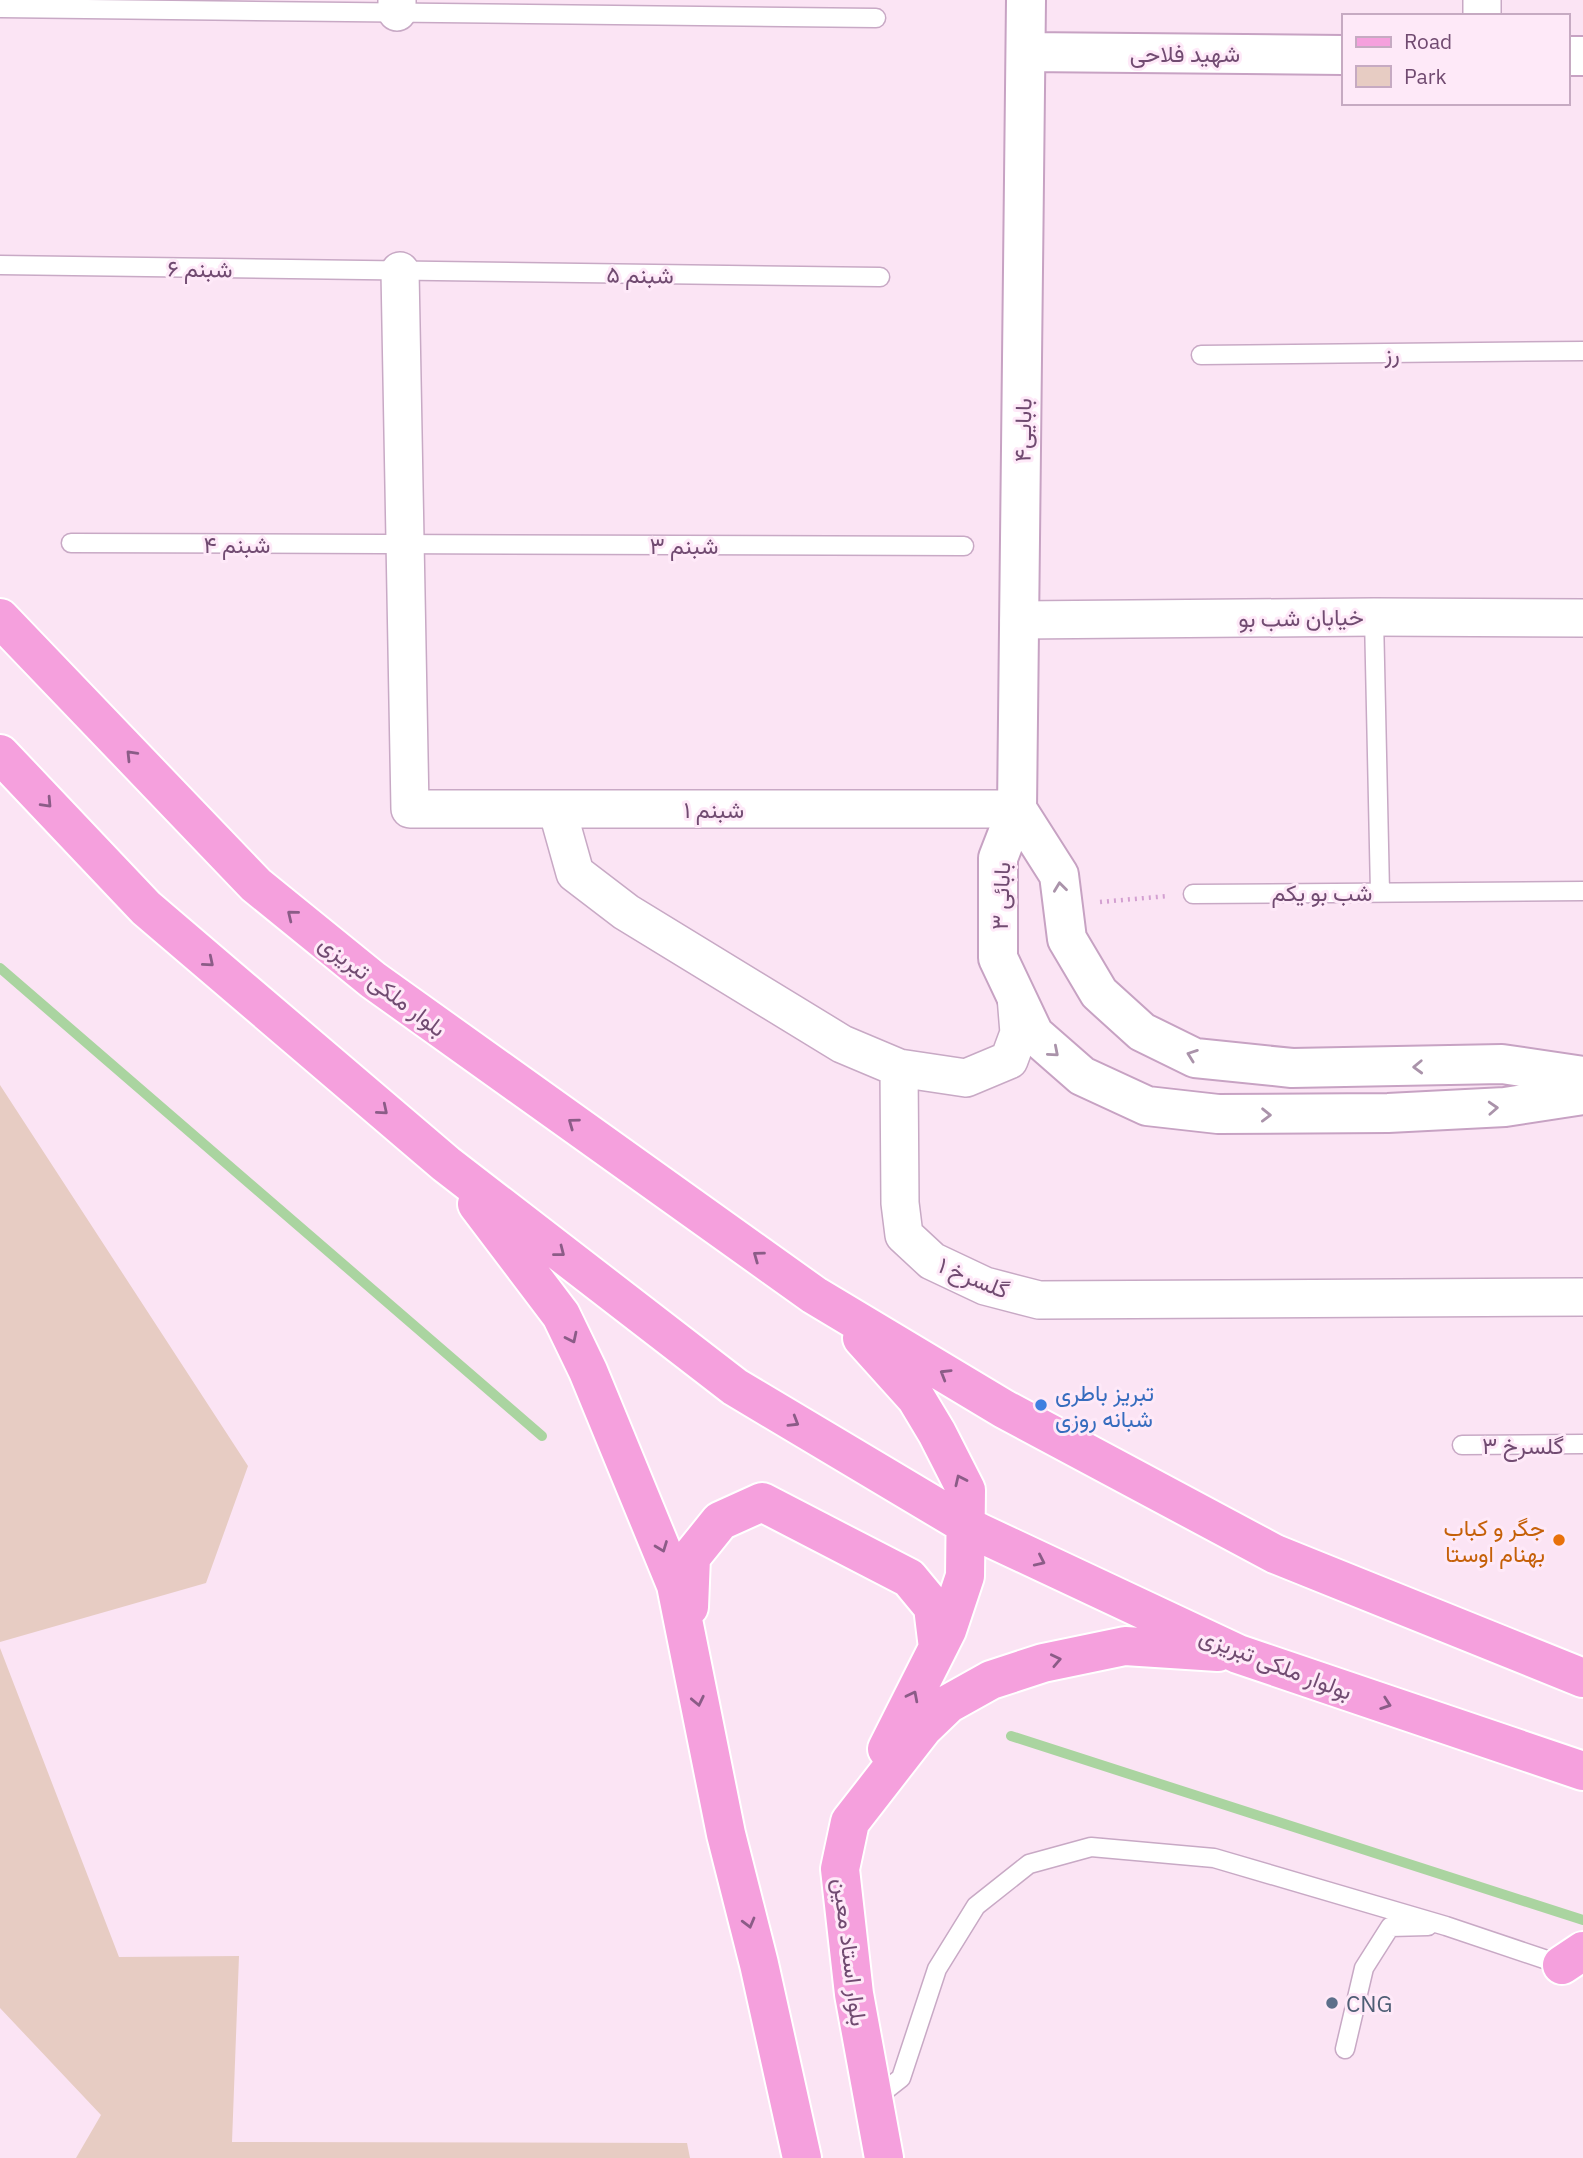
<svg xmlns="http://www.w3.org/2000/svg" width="1583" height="2158" viewBox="0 0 1583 2158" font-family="'IBM Plex Sans',Vazirmatn,sans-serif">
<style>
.green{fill:#e7ccc3}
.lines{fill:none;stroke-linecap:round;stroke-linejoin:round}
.stream{stroke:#aad4a0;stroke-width:10}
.lane-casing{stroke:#c8a9c5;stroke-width:21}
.street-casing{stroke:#c8a9c5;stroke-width:40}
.secondary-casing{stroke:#c7a2c3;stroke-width:42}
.primary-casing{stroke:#fff;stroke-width:42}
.path{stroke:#d3a0d1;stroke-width:4.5;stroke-dasharray:2 5;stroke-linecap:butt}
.lane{stroke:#fff;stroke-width:18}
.street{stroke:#fff;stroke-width:37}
.secondary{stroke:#fff;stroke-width:38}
.primary{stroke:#f5a0dd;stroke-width:38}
.oneway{stroke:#8b5c87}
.oneway2{stroke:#aa93aa}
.shop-dot{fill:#3f7fe0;stroke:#fee9f8;stroke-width:2.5}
.food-dot{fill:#e8710a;stroke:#fee9f8;stroke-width:2.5}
.service-dot{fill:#5c6f8a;stroke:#fee9f8;stroke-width:2.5}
.labels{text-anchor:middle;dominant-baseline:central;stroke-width:6;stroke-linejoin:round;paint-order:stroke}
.street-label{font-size:23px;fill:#714b71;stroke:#fee9f8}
.shop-label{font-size:23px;fill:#366cbe;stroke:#fee9f8;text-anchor:start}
.food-label{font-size:23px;fill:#c56008;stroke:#fee9f8;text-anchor:end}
.service-label{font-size:23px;fill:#4e5e75;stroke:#fee9f8;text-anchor:start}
</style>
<rect width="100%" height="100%" fill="#fbe4f4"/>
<path class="green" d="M0,1085L248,1466L206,1583L0,1642Z
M0,1648L119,1957L239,1956L232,2142L687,2143L690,2158H76L101,2115L0,2008Z"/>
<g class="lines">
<path class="stream" d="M0,968L542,1436
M1011,1736L1583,1920"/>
<defs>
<path id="lane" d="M0,8L876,18
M0,265L880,277
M1201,355L1583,351
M71,543L964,546
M1374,617L1380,892
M1193,894L1583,891
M1462,1445L1583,1444
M1345,2049L1364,1968L1390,1927L1428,1926
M873,2100L901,2078L937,1969L976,1906L1029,1864L1091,1847L1214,1858L1446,1926L1562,1965"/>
<path id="street" d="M397,0V12
M1482,0V16
M400,271L410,809H1017
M1019,620L1374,617L1583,618
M557,809L575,873L626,912L842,1044L899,1068L900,1203L904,1235L932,1261L985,1286L1039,1300L1583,1297
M899,1068L966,1078L1009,1060L1019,1033L1016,996"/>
<path id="secondary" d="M1026,0L1017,809L998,858V958L1034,1034L1082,1076L1147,1106L1218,1114L1388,1113L1505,1107L1583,1095
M1026,52L1343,55
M1567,56H1583
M1017,809L1059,875L1067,939L1099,993L1142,1032L1195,1058L1292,1068L1502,1064L1583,1076"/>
<path id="primary" d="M0,618L256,885L373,980L814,1295L1004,1409L1275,1554L1583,1678
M0,754L146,908L446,1164L735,1387L978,1532L1238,1654L1583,1771
M477,1204L561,1315L588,1371L676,1585L726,1834L759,1964L802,2158
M862,1338L916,1398L937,1433L966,1490L965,1576L947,1630L887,1749
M689,1607L691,1557L720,1521L762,1502L909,1578L933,1607L938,1648
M1562,1965L1583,1951
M884,2158L854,1994L840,1869L850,1822L923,1728L948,1704L991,1680L1043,1663L1125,1646L1218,1652"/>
</defs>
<use href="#lane" class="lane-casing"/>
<use href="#street" class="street-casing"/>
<use href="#secondary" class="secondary-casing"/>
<use href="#primary" class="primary-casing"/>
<path class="path" d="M1100,902L1168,896"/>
<use href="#lane" class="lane"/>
<use href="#street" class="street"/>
<use href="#secondary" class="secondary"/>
<use href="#primary" class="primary"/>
</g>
<defs><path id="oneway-chevron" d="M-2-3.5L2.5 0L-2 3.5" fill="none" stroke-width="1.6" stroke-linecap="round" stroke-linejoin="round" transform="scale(1.75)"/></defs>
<g class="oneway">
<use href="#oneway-chevron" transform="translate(131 755) rotate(-134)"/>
<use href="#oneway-chevron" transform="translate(47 803) rotate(47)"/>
<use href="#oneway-chevron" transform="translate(292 915) rotate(-141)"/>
<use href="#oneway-chevron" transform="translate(209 962) rotate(40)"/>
<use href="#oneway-chevron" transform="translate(383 1110) rotate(40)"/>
<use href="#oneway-chevron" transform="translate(573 1123) rotate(-144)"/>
<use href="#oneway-chevron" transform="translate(560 1252) rotate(38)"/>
<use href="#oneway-chevron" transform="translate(758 1256) rotate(-144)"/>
<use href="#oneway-chevron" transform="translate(572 1338) rotate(64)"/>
<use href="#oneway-chevron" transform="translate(945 1374) rotate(-149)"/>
<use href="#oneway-chevron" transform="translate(794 1422) rotate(31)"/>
<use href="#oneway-chevron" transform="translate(960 1480) rotate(-115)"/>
<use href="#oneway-chevron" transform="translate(662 1547) rotate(69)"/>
<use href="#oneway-chevron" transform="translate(1040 1561) rotate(25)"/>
<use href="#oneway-chevron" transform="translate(1056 1660) rotate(-12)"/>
<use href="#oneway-chevron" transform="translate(913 1696) rotate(-63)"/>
<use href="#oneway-chevron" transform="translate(698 1701) rotate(78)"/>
<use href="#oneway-chevron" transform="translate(1386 1704) rotate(19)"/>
<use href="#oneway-chevron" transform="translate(749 1923) rotate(75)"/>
</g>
<g class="oneway2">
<use href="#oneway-chevron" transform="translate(1060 887) rotate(-97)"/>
<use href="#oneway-chevron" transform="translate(1054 1052) rotate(41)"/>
<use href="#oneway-chevron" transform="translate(1192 1055) rotate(-160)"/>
<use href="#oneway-chevron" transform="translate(1418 1067) rotate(178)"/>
<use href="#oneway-chevron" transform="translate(1493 1108) rotate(-3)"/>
<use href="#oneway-chevron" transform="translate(1266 1115) rotate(1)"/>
</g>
<circle class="shop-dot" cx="1041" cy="1405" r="7"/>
<circle class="food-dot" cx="1559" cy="1540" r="7"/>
<circle class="service-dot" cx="1332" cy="2003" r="7"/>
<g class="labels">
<g class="street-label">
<text x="1185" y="53">شهید فلاحی</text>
<text transform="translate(200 268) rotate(1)">شبنم ۶</text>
<text transform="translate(640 274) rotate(1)">شبنم ۵</text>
<text transform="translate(1392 353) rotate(-1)">رز</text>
<text transform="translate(1022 430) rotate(-89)">بابایی۴</text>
<text x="237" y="544">شبنم ۴</text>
<text x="684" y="545">شبنم ۳</text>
<text transform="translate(1301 617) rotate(-1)">خیابان شب بو</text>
<text x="714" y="809">شبنم ۱</text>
<text x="1322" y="892">شب بو یکم</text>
<text transform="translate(1000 896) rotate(-88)">بابائی ۳</text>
<text transform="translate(383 985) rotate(37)">بلوار ملکى تبریزى</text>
<text transform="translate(974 1277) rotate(22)">گلسرخ ۱</text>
<text x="1523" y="1445">گلسرخ ۳</text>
<text transform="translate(1276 1663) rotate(21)">بولوار ملکی تبریزی</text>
<text transform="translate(851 1952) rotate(83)">بلوار استاد معین</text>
</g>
<g class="shop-label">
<text x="1055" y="1392">تبریز باطری<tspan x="1055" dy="26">شبانه روزی</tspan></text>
</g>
<g class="food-label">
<text x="1545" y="1527">جگر و کباب<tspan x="1545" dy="26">بهنام اوستا</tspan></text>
</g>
<g class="service-label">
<text x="1346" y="2003">CNG</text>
</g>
</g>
<rect x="1342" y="14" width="228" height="91" fill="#fee9f8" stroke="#c6aac2" stroke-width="2"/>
<rect x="1356" y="37" width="35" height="10" fill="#f5a0dd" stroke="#c6aac2" stroke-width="2"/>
<text x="1404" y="49" font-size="21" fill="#714b71">Road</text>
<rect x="1356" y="66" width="35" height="21" fill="#e7ccc3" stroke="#c6aac2" stroke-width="2"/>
<text x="1404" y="84" font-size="21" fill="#714b71">Park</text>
</svg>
